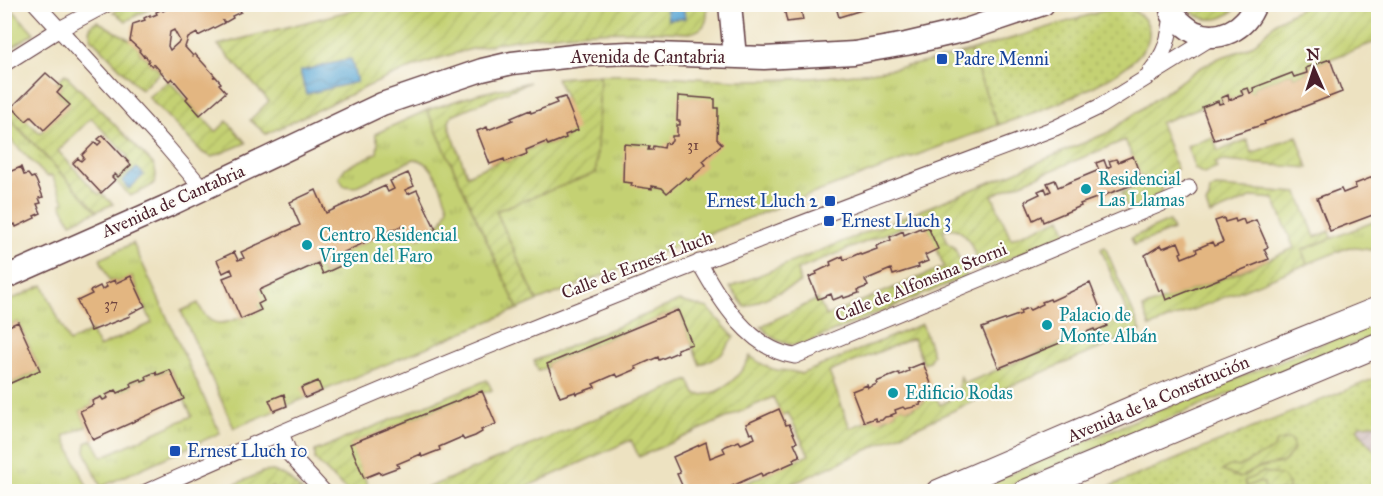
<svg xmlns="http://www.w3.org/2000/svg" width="1383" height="496" viewBox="0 0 1383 496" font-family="'IM FELL Great Primer',serif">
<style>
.industrial{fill:url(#industrial-furrows)}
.grass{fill:url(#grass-tufts);stroke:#87784f;stroke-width:1.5}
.park{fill:url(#park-dots);stroke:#87784f;stroke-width:1.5}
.garden{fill:url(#garden-furrows);stroke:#87784f;stroke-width:1.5}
.water{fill:url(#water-waves);stroke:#536380;stroke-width:1.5}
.building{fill:#e3b681;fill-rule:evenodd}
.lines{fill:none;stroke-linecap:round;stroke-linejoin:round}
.street-casing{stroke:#623c42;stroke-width:17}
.secondary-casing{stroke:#623c42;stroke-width:25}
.primary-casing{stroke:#623c42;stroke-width:26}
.street{stroke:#fff;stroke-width:15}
.secondary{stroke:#fff;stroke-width:22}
.primary{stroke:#fff;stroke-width:24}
.transit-dot{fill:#1a4fb4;stroke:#fdfcf7;stroke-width:2}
.culture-dot{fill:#0f9aa8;stroke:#fdfcf7;stroke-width:2}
.labels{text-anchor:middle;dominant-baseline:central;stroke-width:4.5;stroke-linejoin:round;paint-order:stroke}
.number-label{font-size:15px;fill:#704540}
.street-label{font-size:18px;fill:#4a1f2b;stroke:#fdfcf7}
.transit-label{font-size:18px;fill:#164399;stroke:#fdfcf7;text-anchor:start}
.culture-label{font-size:18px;fill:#0d838f;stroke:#fdfcf7;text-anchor:start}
</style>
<defs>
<pattern id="industrial-furrows" width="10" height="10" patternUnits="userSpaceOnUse" patternTransform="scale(1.5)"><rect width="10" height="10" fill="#d1bfbd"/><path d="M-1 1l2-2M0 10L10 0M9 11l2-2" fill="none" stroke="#b5a4a3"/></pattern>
<pattern id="grass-tufts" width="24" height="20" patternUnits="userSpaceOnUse" patternTransform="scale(1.5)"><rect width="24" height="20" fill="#c4d173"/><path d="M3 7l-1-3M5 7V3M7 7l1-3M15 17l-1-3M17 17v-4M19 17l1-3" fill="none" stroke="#aab364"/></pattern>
<pattern id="park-dots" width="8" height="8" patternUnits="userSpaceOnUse" patternTransform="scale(1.5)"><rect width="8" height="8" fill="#c4d173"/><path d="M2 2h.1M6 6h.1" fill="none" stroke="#aab364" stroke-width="1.8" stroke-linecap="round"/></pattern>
<pattern id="garden-furrows" width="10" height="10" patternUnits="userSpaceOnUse" patternTransform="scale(1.5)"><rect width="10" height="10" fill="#c4d173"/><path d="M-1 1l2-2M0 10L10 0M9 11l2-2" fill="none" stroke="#aab364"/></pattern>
<pattern id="water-waves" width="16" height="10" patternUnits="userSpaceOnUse" patternTransform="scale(1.5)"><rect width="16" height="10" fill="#5ca7d4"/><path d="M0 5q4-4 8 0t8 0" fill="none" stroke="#4e87ac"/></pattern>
</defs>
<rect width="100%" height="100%" fill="#fdfcf7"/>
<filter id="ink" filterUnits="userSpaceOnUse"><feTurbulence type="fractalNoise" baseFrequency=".0167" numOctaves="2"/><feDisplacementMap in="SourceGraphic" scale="12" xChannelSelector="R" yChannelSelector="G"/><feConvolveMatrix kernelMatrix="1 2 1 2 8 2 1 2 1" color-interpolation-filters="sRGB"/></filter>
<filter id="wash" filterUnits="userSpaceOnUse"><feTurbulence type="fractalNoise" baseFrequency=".008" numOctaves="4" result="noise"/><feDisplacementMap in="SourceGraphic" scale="24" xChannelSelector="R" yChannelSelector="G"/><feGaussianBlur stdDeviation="1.35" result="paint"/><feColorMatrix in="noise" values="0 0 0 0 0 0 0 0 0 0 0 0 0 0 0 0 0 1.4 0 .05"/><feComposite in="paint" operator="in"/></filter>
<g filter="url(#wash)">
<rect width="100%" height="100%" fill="#ede2c1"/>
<path class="industrial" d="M1378,424V455L1357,429L1360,425Z"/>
<path class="grass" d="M5,4L8,5L34,33L5,52Z
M970,51L998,125L785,204L537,301L496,211L596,172L600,75C645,73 690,79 736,80C815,81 895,73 970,51Z
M427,110L518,309L234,428L181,311L198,303C208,326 219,327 241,317L242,318L261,310L258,304L259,290L318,264L323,275L349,263L344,252L403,225L408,236L414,234L417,239L436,230L434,227L442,222L448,207C442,190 434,160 414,159L354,187L344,186L339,177L345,168L377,153L378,142L375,134Z
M4,113L97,211L71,223L61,204L64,202L52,176H46L11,140L5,142Z
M1378,220V251L1349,247L1307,264L1302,250Z
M133,243L220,433L101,487L85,451L86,443L93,440L102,457L192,416L170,370L157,375L155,372L146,376L147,380L142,382L140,379L131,383L132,387L118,393L116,390L107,394L108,398L103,400L101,397L92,401L93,405L80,411L87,426L64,436L89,491H5V386L40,370L18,322L5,328L4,303L43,285L69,342L91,331L99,347L152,323L132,276L116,283L115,280L110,282L100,259Z
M1378,321V334L1149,426L997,491L968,492L1145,416Z"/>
<path class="park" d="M1119,6C1130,8 1144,14 1148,26C1163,70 1029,115 998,125L970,51Z
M1378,377V424L1360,425L1357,429L1378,455V491L1096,492Z"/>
<path class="garden" d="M707,4C708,20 707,29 690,33C591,27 496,34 403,71C357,90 312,113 266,134L250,120L269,101L218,45L372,5Z
M127,5V4L158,5L126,21L113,12Z
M1187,5H1238C1225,23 1199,25 1187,5Z
M1306,5H1378V41L1306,68L1307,73L1294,77L1292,73L1253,88L1254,92L1250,93L1248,88L1241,90L1243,95L1229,100L1228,95L1221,98L1223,103L1219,104L1217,101L1160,123L1177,169C1166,175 1161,184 1162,196L1128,210L1121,193L1144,183L1125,140L992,195L1011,239L1061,218L1067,235L981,270C975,255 967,221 943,230L947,243L954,247L967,276L803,344C785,347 772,340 761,326L818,299L826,316L944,267L924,218L797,270L800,283L745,307L730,287L1013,173L1107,133L1198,69L1219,58L1246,49L1257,42L1277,21Z
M97,21L132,41L140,50L139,52L149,60L148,62L152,66L154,64L160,72L141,90L92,39L89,30L92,24Z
M65,74L153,164C163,186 147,188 130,196L112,177L115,174L118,177L131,164L126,159L128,156L91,118L58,151L99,195L101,193L113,204L97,211L5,113L12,107L40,133L70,105L57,93L62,87L57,82Z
M600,75L596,173L496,211L537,301L518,309L427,110L478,94L530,82L452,115L449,121L450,128L467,175L504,159L506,162L526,154L525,151L546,142L548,145L566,138L567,101L556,78Z
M169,81L216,132L227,121L246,143L212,157L203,153L148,97Z
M1297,136L1308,168L1223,161L1215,163L1217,168L1204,174L1195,169L1187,146L1213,137L1218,151L1247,140L1252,153Z
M1216,187L1298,193L1315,237L1330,231L1332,238L1302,250L1307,264L1150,327L1143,308L1239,272L1294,248L1274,199L1253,197L1210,215L1206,204L1209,199L1210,190Z
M1169,221L1173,230L1134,245L1131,238Z
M1105,247L1141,331L972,402L777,491H728L809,455L788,413L782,415L773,397L639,457L631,440L517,491L417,492L689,380L695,394C719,399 741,376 750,356C758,362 767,368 777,370C786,371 792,370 801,374L922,324L933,355L929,361L923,363L913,338L829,372L850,428L875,418L882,420C888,418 890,415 896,413L895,410L903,407L906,409L914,408V406L920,405L925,401L924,399L929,398L935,394L940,405C953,399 961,391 960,375L964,384L1094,329L1095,331L1107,326V324L1128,315L1101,249Z
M679,301L708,308L734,337L721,355L700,365L678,310L547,364L548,367L538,371L534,361Z
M487,380L492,390L483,393L482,391L479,392L351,444L370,491H347L315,460V451Z
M1286,439H1291L1294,449L1284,462L1258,468L1240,478L1222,471C1227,466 1231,465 1238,467L1273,449L1277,442Z
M273,471L286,476L302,491H274L272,487L261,491L256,490L251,491H220L263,472Z
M1264,472L1283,476L1288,484V491H1265L1264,483L1257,482L1247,487L1244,481Z"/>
<path class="water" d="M666,5H683L685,18L668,20Z
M351,59L357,82L306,94L300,71Z
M137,168L144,175L129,189L122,181Z"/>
<g id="blocks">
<path class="building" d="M176,4H237L241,12L232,16L233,18L226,22L223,21L224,23L198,36L197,33L188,38L185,47L193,56L195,54L215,76L213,77H216L221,83L219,84L226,92L200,115L186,99L188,97L172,78L169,81L154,64L152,66L148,62L149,60L144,55L143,56L139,51L140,50L130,41L133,24L145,20L144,18L150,15V17L157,14L156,12L162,9L163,11ZM174,30L180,41L170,50L168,46L170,32Z
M783,4H800L803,20L787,22Z
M835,4H864L865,9L839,17Z
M1330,59L1342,92L1264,122L1265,124L1249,129L1214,140L1202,107L1218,101L1219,104L1223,103L1221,98L1228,95L1229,100L1243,95L1241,90L1248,88L1250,93L1254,92L1253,88L1292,73L1294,77L1307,73L1306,68Z
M46,73L62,87L57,93L70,105L44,130L31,117L26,121L12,107Z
M678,96L715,99V108H718V113L717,139L722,144L703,161L706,165L689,180L686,177L667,193L662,188L652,186V189L631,186L632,183L623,182L624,144L649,146L648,150H652L653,146L664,148L665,143L669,144L672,141V136H677V125H680V121H677Z
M565,97L578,130L565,135L566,138L548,145L546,142L526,150L527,154L505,162L504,159L490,164L477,131L487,127L488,130L513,120L511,118L530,110L531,113L539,110L557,103L555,100Z
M103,135L131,165L118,177L115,174L112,177L115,180L101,193L73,163L78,158L81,161L84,158L82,155L95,142L98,145L101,142L98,139Z
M1133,156L1140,175L1132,178L1135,184L1080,204L1081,206L1043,222L1041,216L1033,220L1025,201L1040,194L1038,191L1045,188L1047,193L1051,191L1047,183L1055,180L1058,187L1099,170L1096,163L1104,160L1107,168L1111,166L1109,161L1116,159L1118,162Z
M21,167L24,175L28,174L31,178L34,177L36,180L43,197L39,198L41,203L37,204L41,213L34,216L35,218L16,227L15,224L7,228L4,221V186L11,183L9,172Z
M408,173L414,186L405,190L408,194L417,190L436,230L416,239L414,233L408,236L403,225L344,252L349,262L323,274L318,263L259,290L264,301L258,304L261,310L241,319L223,278L233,274L231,269L223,273L217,260L234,252L238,260L244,258L241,252L300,225L290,202L316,190L326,213L385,186L388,192L394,189L390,181Z
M1378,175V213L1330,231L1317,198L1341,189L1343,193L1356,188L1355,184Z
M1224,218L1225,222L1235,219L1236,222L1243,219L1245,224L1256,220L1268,247L1264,249L1269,259L1166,300L1162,289L1159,291L1145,255L1161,245L1163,248L1178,242L1182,252L1180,253L1182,258L1197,252L1196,249L1212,242L1214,246L1223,242L1215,221Z
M928,227L938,249L925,255L928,261L918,265L919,267L893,275L891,269L865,280L868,286L858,290L859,293L844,298L843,296L833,300L831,294L818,299L809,277L817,274L816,272L831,265L830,262L843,256L844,260L860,253L861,255L877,249L876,246L891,240L890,237L903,231L904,235L920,228L921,230Z
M131,276L145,306L129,314L130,316L91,331L77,301L92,294L90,291L100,286L102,290L107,287L105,284L115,280L116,283Z
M1090,283L1107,326L1095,331L1094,329L999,368L982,328L1007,319L1021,314L1020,311L1028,308L1030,310L1043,304L1042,302L1050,299L1051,301Z
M678,310L692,344L677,349L678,352L659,360L658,357L635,367L637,369L618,377L616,374L593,384L595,387L576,394L575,392L560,397L547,364Z
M18,322L40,370L4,386V328Z
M923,363L935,394L928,399H924L925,401L920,403L921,405L914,406V407L905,409L903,407L895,410L896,413L891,415L892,416L885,417L882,420L876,421L875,418L864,422L852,391L867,385L868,388L877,384L876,382L899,373L900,375L909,371L908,369Z
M170,370L184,399L93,440L80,411L93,405L92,401L101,397L103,400L108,398L106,395L116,390L118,393L132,387L131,383L141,379L142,382L147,380L146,376L156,372L157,375Z
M318,381L322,391L305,398L301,388Z
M482,391L496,424L481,430L482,432L475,436L464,440L462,437L439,447L440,450L432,453L422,457L421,454L397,464L399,467L388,471L380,474L379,472L364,478L350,444Z
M284,394L287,406L274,411L269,400Z
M779,409L786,425L789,424L797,442L794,443L800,456L793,459L794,462L762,476L761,473L732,486L734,489L728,492H685L677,474L680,473L673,457L706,442L710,458L725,452L723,448L726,446L739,441L741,444L755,438L753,433L750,434L746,424Z"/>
</g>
</g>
<g filter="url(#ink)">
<use href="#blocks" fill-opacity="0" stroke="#623c42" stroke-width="1.5"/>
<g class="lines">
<defs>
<path id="street" d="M36,4L167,147L203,189
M4,64L58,30L107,4
M1150,72C1166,52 1169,40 1172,14
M699,262C719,299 750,350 795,356L1175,198L1189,188
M281,433L290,455L324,492
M146,492C444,358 749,242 1055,128L1101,106L1214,36"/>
<path id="secondary" d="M730,4L735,57
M1170,4L1172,14C1179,21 1186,28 1194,32C1219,43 1246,29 1255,4
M4,278L167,206L382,104L482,70L512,63L582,55L630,53L764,58L854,53L906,44L966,30L1043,4"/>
<path id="primary" d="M938,492L1140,405L1378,309
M1025,492L1378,345"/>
</defs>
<use href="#street" class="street-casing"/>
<use href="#secondary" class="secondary-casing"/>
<use href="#primary" class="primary-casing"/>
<use href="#street" class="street"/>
<use href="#secondary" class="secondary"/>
<use href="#primary" class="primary"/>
</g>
</g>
<g class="transit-dot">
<rect x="936" y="53" width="12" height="12" rx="3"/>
<rect x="824" y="195" width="12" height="12" rx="3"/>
<rect x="823" y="215" width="12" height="12" rx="3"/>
<rect x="169" y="445" width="12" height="12" rx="3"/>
</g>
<g class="culture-dot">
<circle cx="1086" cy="189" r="6"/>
<circle cx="307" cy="245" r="6"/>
<circle cx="1047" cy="325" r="6"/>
<circle cx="893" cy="393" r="6"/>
</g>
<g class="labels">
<g class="number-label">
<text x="693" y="145">31</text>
<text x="111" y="304">37</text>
</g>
<g class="street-label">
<text x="648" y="57">Avenida de Cantabria</text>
<text transform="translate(173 201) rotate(-24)">Avenida de Cantabria</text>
<text transform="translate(637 265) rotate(-21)">Calle de Ernest Lluch</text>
<text transform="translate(921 282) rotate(-22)">Calle de Alfonsina Storni</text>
<text transform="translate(1158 399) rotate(-23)">Avenida de la Constitución</text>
</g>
<g class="transit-label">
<text x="954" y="59">Padre Menni</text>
<text x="818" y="201" text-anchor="end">Ernest Lluch 2</text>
<text x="841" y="221">Ernest Lluch 3</text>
<text x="187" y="451">Ernest Lluch 10</text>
</g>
<g class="culture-label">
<text x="1098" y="179">Residencial<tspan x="1098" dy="21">Las Llamas</tspan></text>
<text x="319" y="235">Centro Residencial<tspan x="319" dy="21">Virgen del Faro</tspan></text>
<text x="1059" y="315">Palacio de<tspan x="1059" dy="21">Monte Albán</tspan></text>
<text x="905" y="393">Edificio Rodas</text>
</g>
</g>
<rect width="1383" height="496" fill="none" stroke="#fdfcf7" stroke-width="24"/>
<g transform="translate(1314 69) rotate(357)" stroke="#fdfcf7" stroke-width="4.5" paint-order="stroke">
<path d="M0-4.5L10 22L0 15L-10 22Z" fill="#4a1f2b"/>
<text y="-9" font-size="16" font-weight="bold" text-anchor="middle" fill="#4a1f2b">N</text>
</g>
</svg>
